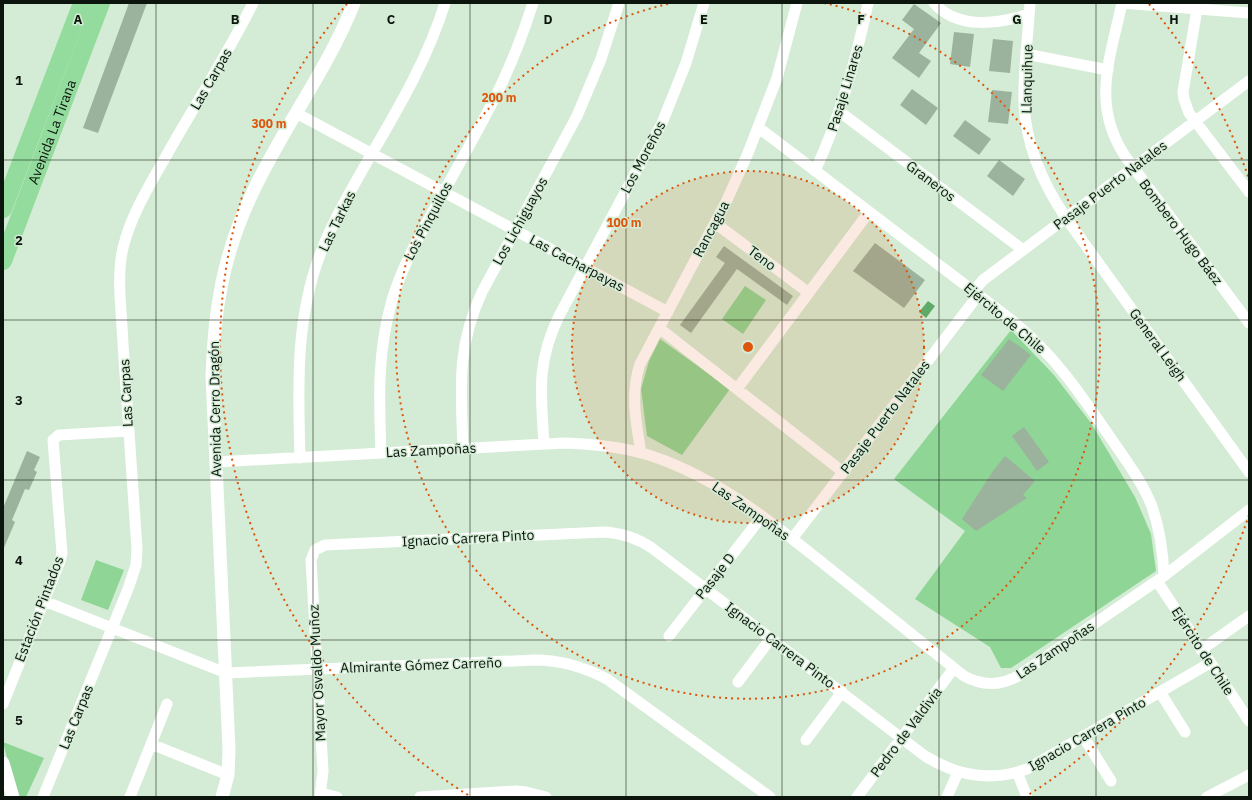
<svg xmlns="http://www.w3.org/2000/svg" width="1252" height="800" viewBox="0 0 1252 800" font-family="'IBM Plex Sans',sans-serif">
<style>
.green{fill:#8ed596}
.water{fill:#5fa969}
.building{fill:#9bb29c}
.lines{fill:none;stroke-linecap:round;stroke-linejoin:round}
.minor{stroke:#fff;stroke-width:11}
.tertiary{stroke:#fff;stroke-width:13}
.trunk{stroke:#94dc9e;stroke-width:18}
.grid{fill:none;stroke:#0c150d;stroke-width:1;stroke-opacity:0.55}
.ring{fill:none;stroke:#dd560c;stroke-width:2;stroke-dasharray:2 4}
.labels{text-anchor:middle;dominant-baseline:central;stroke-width:3;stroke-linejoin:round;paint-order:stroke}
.street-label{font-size:14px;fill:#0c150d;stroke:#d4ecd5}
.grid-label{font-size:13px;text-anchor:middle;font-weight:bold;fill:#0c150d;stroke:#d4ecd5;stroke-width:3;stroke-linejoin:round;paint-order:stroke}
.centre{fill:#dd560c;stroke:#d4ecd5;stroke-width:2}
.ring-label{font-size:12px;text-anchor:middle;font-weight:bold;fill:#dd560c;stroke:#d4ecd5;stroke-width:3;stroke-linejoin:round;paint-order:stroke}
</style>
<rect width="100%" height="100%" fill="#d4ecd5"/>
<path class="green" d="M745,286L766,300L743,334L722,319Z
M1011,330L1054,375L1091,423L1135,497L1151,534L1156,571L1011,668H1001L990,647L915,599L965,531L894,479Z
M660,339L730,389L682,455L647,436L641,389L649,361Z
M96,560L124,570L108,610L81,600Z
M3,742L44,758L26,797H17Z"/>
<path class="water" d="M928,301L935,306L926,318L919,312Z"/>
<path class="building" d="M129,3H147L98,133L83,128Z
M914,4L941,23L919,53L931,61L919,78L892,58L914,29L902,20Z
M954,32L974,34L970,67L950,64Z
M993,39L1013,41L1010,73L989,71Z
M912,89L938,108L926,125L900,105Z
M992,90L1012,92L1008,124L988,122Z
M965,120L991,139L979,155L953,136Z
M999,160L1025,179L1013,196L987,176Z
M875,243L925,280L904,308L853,271Z
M724,246L793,296L787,305L737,269L691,333L680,325L725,263L716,257Z
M1009,339L1031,355L1003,391L981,375Z
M1024,427L1049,462L1037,471L1012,436Z
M27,451L40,457L34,470L37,472L29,490L25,489L12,520L15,522L3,550V508Z
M1005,456L1035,481L1023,495L1027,498L976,531L962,519L993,471Z"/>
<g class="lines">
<path class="minor" d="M934,3C958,30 999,24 1029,14
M1030,3C1028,37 1023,71 1024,104C1026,146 1043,184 1066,218L1249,472
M1122,3C1110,59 1091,104 1125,156L1249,323
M1122,3L1249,13
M1197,9L1183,92L1184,99L1189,113L1249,192
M1026,54L1108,70
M840,112L1023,250
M296,113L668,312
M759,128L1010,319C1054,354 1079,392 1110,437C1125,459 1141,480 1151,504C1160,528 1163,551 1164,576
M815,171C840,117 856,61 868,3
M715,223L809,293
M974,291L983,280L1249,81
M659,328L843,472
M737,389L869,212
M544,444C541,394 536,363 559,316L662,123L686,63L704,3
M463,449C461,389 456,348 482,292L577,116L601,59L619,3
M381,453C379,399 377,353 392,300C404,260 427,223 447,186C465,153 485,119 501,85C514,58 524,31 533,3
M641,453C636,422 630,394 640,364L727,200L748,153L777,78L797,3
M300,458C298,387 295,319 321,252C331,225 345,201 359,176C391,120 426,65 445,3
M216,462L564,443C590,444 616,446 642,453C714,474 771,522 829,568C874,604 919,640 964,676C982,686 1000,686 1018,676L1164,576L1249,510
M792,539L979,294
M1157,581L1249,721
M44,601L226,673L535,660C561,660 584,667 607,679L770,797
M669,636L762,516
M1201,650L1249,616
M738,682L771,638
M1160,692L1185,732
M3,704L60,561L62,553L53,440L59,435L128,431
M1083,736L1111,781
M806,740L842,692
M151,744L228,775
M1017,772L1027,797
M321,793L337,797
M43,797L128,589L136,565L137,549C132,480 127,412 123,344C122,315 116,276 123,248C131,215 149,186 165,158C194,106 227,56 253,3
M130,797L167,704
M320,797L323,771L311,560L315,550L325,545L604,532C622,533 637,538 652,548L925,756C957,776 991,782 1027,769L1210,663
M420,797L516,791L526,792L546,797
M857,797L954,668
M947,797L958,772
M1207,797L1249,775"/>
<path class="tertiary" d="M3,763L13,797
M222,797L228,775L229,749L212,376C214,311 223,255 251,196C281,130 327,71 354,3"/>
<g class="trunk">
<path d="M3,209L82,3"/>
<path id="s1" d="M3,261L101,3"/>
</g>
</g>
<path class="grid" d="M156,3V797M313,3V797M470,3V797M626,3V797M782,3V797M939,3V797M1096,3V797M3,160H1249M3,320H1249M3,480H1249M3,640H1249"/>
<circle cx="748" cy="347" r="176" fill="#dd560c" fill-opacity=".12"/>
<g class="ring">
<circle cx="748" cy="347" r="176"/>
<path d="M824 3A352 352 0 1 1 672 3"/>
<path d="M1249 515A528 528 0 0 1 1028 795M468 795A528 528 0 0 1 347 4M1149 4A528 528 0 0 1 1249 179"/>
</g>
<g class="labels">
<g class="street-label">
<text transform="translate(211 79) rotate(-60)">Las Carpas</text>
<text transform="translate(1027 79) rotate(-89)">Llanquihue</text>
<text transform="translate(845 88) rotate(-73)">Pasaje Linares</text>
<text stroke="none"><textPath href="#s1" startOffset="138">Avenida La Tirana</textPath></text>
<text transform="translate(643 157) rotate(-62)">Los Moreños</text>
<text transform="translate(931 181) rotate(37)">Graneros</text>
<text transform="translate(1110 185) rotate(-37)">Pasaje Puerto Natales</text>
<text transform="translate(337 221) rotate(-64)">Las Tarkas</text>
<text transform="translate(428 221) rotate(-62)">Los Pinquillos</text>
<text transform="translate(520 221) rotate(-61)">Los Lichiguayos</text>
<text transform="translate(711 229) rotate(-62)">Rancagua</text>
<text transform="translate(1181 232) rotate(53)">Bombero Hugo Báez</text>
<text transform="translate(762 258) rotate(37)">Teno</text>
<text transform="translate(577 263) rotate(28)">Las Cacharpayas</text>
<text transform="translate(1005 318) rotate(40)">Ejército de Chile</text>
<text transform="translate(1158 345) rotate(54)">General Leigh</text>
<text transform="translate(126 393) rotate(-93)">Las Carpas</text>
<text transform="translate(215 409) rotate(-91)">Avenida Cerro Dragón</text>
<text transform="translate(885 417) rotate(-53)">Pasaje Puerto Natales</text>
<text transform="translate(431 450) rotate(-3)">Las Zampoñas</text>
<text transform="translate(751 511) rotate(35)">Las Zampoñas</text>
<text transform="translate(468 538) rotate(-3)">Ignacio Carrera Pinto</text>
<text transform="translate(715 576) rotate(-52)">Pasaje D</text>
<text transform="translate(39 609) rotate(-69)">Estación Pintados</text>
<text transform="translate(780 645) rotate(37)">Ignacio Carrera Pinto</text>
<text transform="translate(1055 650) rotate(-34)">Las Zampoñas</text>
<text transform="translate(1203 651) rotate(57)">Ejército de Chile</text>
<text transform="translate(421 665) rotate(-2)">Almirante Gómez Carreño</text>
<text transform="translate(317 673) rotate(-93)">Mayor Osvaldo Muñoz</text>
<text transform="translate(76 717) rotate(-68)">Las Carpas</text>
<text transform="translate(906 732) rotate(-53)">Pedro de Valdivia</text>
<text transform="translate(1087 734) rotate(-30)">Ignacio Carrera Pinto</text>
</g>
</g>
<g class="grid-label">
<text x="78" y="24">A</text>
<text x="235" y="24">B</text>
<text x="391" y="24">C</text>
<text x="548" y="24">D</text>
<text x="704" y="24">E</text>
<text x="861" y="24">F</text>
<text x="1017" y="24">G</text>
<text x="1174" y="24">H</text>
<text x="19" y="85">1</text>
<text x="19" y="245">2</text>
<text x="19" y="405">3</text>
<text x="19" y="565">4</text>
<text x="19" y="725">5</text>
</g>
<circle cx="748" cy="347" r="6" class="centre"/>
<g class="ring-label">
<text x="499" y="102">200 m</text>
<text x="269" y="128">300 m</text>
<text x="624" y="227">100 m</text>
</g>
<rect width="1252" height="800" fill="none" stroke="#0c150d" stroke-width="8"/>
</svg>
